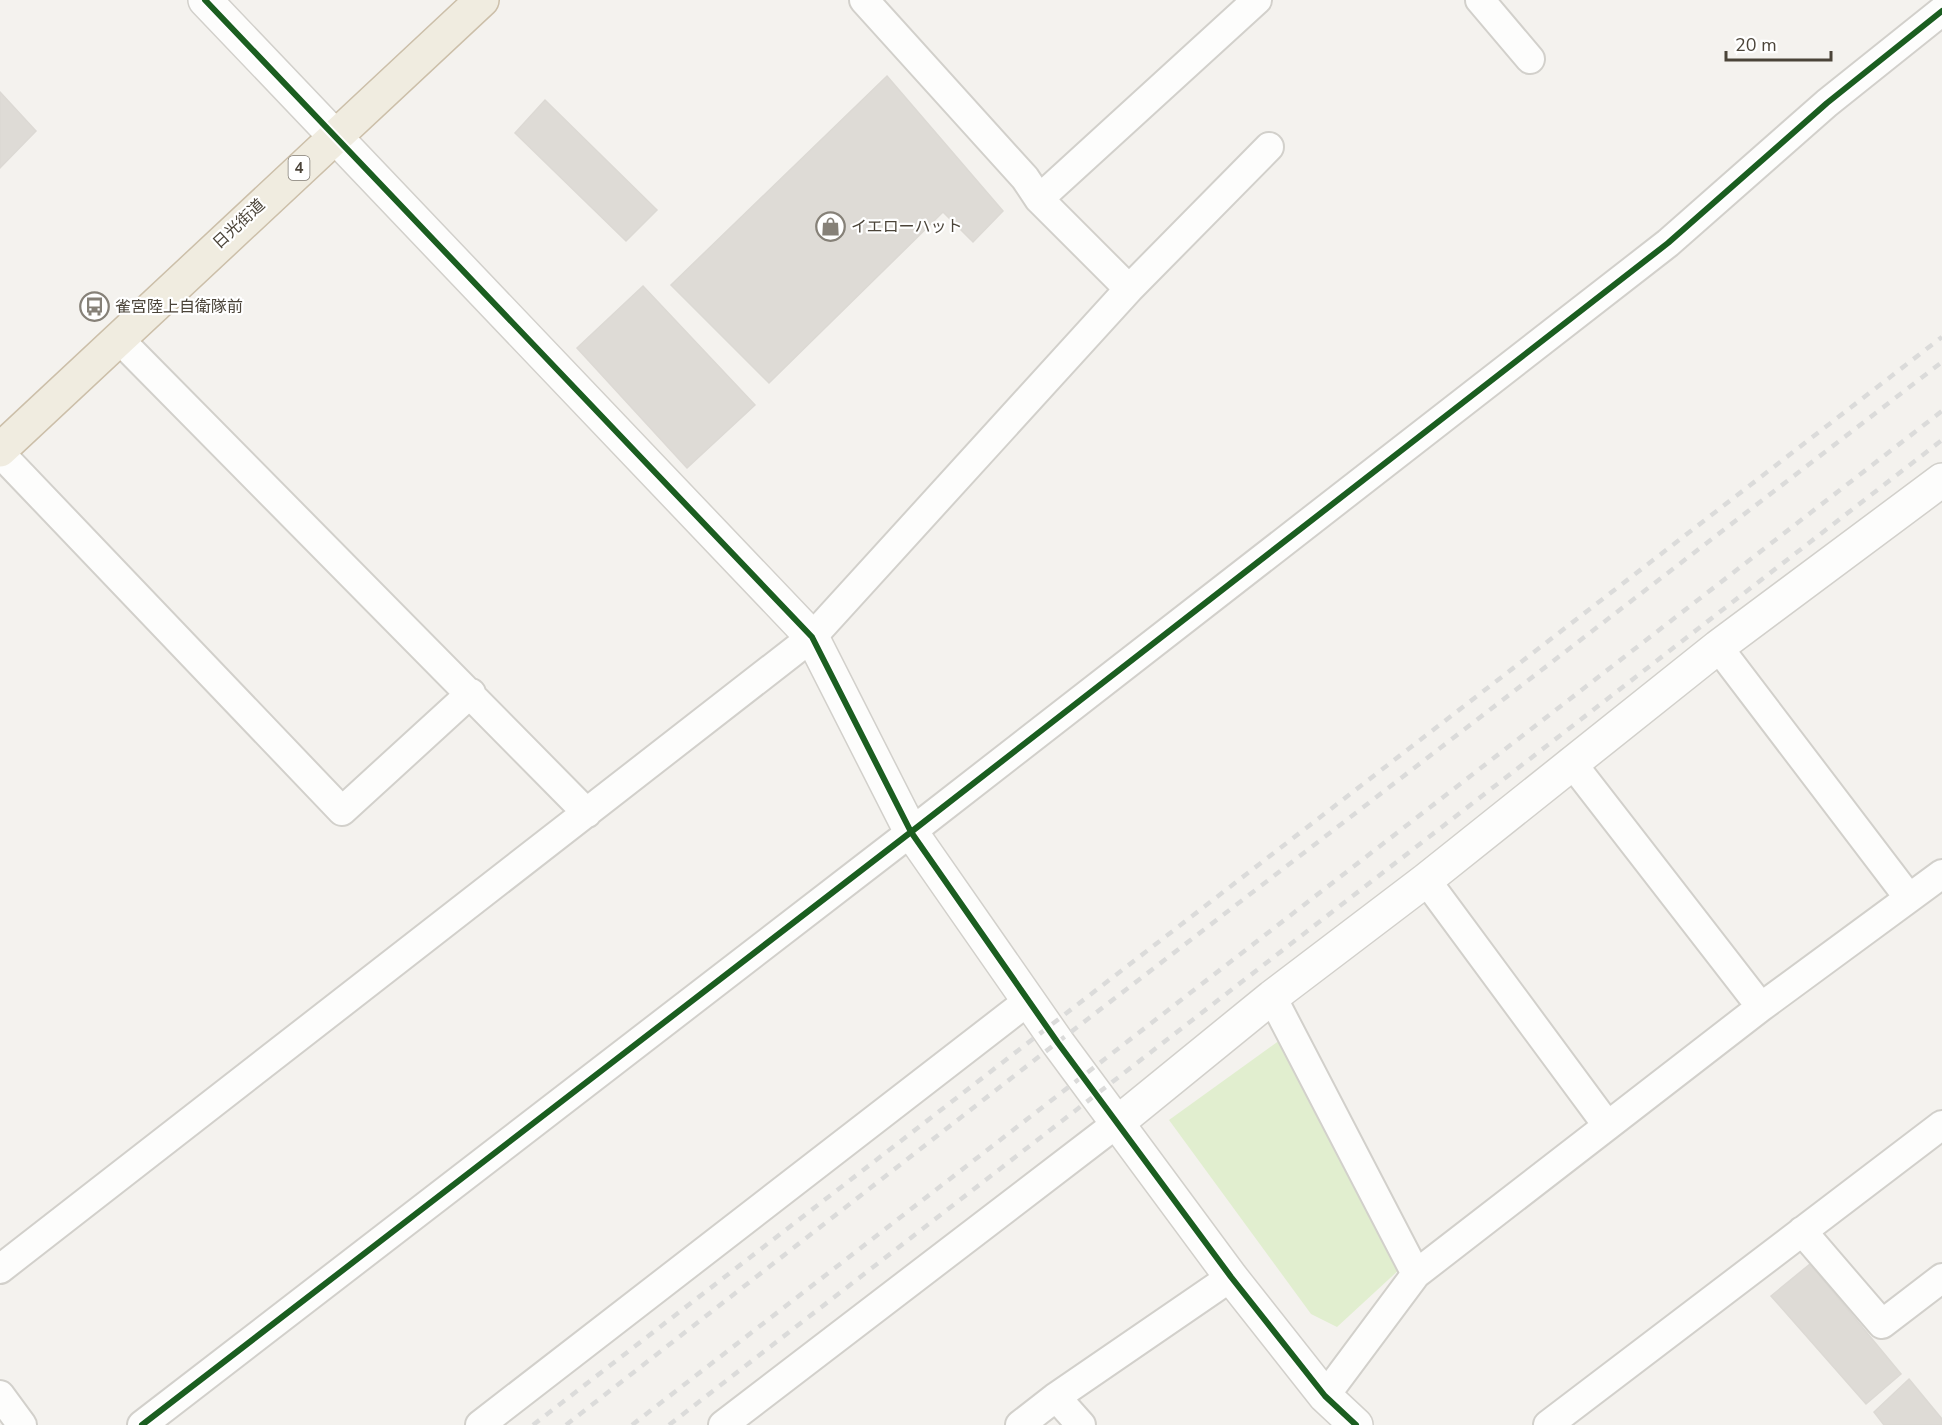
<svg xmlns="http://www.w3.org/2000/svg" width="1942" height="1425" viewBox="0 0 1942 1425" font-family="'Nunito Sans','Noto Sans JP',sans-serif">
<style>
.green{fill:#e1eecf}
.building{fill:#dedbd6;stroke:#dcd9d4;stroke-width:1.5}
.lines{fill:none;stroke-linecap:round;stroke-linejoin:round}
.minor-casing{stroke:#d2d0cb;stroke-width:32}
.tertiary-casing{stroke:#d2d0cb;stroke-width:36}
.trunk-casing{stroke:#ccbfa9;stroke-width:36}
.minor{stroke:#fdfdfc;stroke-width:28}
.tertiary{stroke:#fdfdfc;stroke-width:33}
.trunk{stroke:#f0ece0;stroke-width:33}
.rail{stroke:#dbdbda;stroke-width:4.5;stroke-dasharray:8 8;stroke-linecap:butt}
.cycleway-casing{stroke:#fff;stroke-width:10}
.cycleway{stroke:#1b5e20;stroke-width:6}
.labels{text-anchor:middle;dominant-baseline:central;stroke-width:4.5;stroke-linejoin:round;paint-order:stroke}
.shield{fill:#fff;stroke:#817c74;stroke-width:1.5}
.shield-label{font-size:15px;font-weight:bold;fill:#4b4439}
.street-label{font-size:16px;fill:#4b4439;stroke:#fff}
.poi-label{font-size:16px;fill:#4b4439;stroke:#fff;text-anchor:start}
</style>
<rect width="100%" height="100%" fill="#f4f2ee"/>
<path class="green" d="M1280,1040L1401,1268L1337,1327L1311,1314L1169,1120Z"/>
<path class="building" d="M887,76L1003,211L973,242L943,212L769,383L671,285Z
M0,92L36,131L0,168Z
M545,100L657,210L626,241L515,133Z
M643,286L755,405L687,468L577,348Z
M1810,1264L1901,1374L1866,1404L1771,1296Z
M1909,1379L1942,1419V1425H1884L1874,1412Z"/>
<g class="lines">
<defs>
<path id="minor" d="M864,0L1025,178L1039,199
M1480,0L1530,59
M1129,289L1039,199L1257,0
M118,338L587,813
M0,453L342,811L471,693
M1718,647L1909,898
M1571,762L1761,1007
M1426,880L1607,1125
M1272,997L1416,1274
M1802,1231L1882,1324L1942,1278
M0,1269L812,637L1129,289L1269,147
M0,1395L22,1425
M1325,1396L1416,1274L1761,1007L1942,874
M1056,1397L1081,1425
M142,1425L911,832L1668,243L1827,103L1942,11
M480,1425L1028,1001
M723,1425L1116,1124
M1020,1425L1056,1397L1231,1277
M1548,1425L1942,1125"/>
<path id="tertiary" d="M205,0L812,637L911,832L1058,1043L1231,1277L1325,1396L1356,1425
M1116,1124L1272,997L1426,880L1718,647L1942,480"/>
<path id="trunk" d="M0,450L482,0"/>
</defs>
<use href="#minor" class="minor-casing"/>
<use href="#tertiary" class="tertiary-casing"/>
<use href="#trunk" class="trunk-casing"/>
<use href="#minor" class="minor"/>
<use href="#tertiary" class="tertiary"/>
<use href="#trunk" class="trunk"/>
<path class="rail" d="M533,1425L1942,337
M566,1425L1041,1055L1942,362
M632,1425L1942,411
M669,1425L1942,440"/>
<defs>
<path id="cycleway" d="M205,0L812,637L911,832L1058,1043L1231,1277L1325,1396L1356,1425
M142,1425L911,832L1668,243L1827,103L1942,11"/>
</defs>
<use href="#cycleway" class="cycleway-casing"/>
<use href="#cycleway" class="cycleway"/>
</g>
<defs>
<symbol id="shop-ring" viewBox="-11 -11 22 22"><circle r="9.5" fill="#fff" stroke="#868178" stroke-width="1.5"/><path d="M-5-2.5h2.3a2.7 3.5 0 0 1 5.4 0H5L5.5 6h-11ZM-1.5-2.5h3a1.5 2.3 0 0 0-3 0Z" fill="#868178"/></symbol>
<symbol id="bus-ring" viewBox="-11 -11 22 22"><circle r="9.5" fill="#fff" stroke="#868178" stroke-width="1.5"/><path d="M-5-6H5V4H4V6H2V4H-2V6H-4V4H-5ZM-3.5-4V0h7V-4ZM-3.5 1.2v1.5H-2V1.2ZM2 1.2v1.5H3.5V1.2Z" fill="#868178"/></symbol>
</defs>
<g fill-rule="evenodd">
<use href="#shop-ring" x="814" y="210" width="33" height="33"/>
<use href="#bus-ring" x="78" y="290" width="33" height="33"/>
</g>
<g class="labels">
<rect class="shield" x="288.5" y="156" width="21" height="24" rx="4.5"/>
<g class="shield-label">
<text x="299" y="168">4</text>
</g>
<g class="street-label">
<text transform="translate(239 224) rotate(-43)">日光街道</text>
</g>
<g class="poi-label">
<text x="851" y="227">イエローハット</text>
<text x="115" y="307">雀宮陸上自衛隊前</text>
</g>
</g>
<path d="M1726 51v9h105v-9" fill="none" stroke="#4b4439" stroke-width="3"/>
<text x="1735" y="51" font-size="18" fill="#4b4439" stroke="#ffffff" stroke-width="4.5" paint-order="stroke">20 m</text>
</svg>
